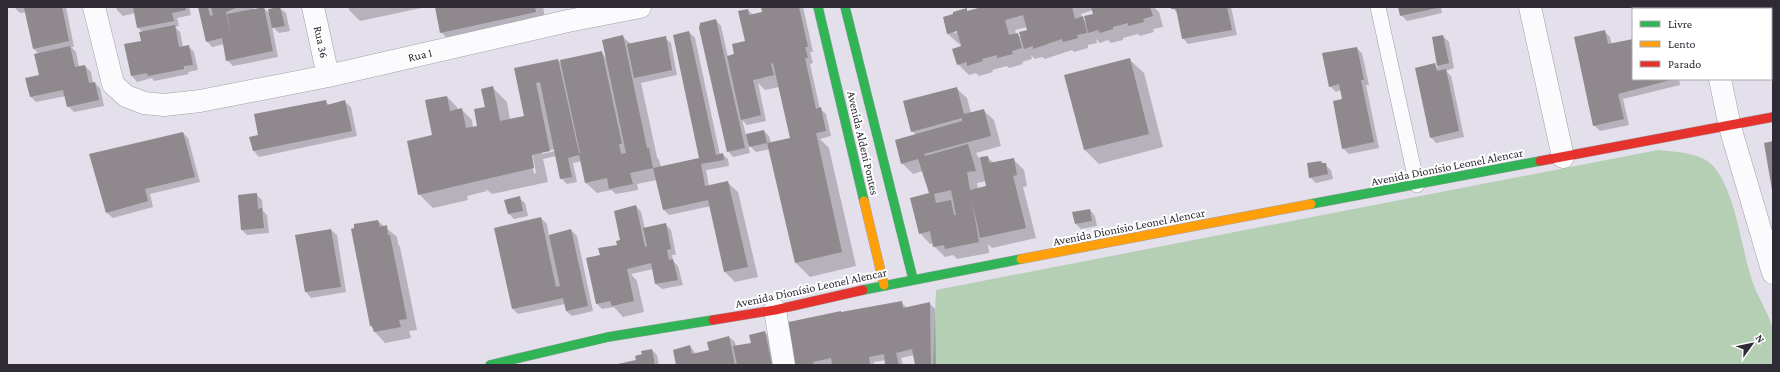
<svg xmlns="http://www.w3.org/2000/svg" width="1780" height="372" viewBox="0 0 1780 372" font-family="'Crimson Pro',serif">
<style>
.green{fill:#b5cfb4}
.shadow{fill:#0003;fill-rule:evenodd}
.building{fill:#8f898e;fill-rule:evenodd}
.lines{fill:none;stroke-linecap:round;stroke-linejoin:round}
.lane-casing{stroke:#a3a0aa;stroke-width:16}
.street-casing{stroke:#a3a0aa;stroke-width:23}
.fast-casing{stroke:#a3a0aa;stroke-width:10}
.slow-casing{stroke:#a3a0aa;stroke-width:10}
.jam-casing{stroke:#a3a0aa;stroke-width:10}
.lane{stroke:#fbfafc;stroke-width:15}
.street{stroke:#fbfafc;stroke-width:22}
.fast{stroke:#30b455;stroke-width:9}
.slow{stroke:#ff9f0a;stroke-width:9}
.jam{stroke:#e5322d;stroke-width:9}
.labels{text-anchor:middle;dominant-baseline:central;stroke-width:4;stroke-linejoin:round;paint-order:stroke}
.street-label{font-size:12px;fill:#2e2b34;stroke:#fff}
</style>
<rect width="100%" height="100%" fill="#e3dfeb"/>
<path class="green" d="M1658,150C1675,152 1703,152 1715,168C1737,197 1741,249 1753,283C1758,298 1771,317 1773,331C1775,342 1773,354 1773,365H933L936,290Z"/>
<path class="shadow" d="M14,7H66L74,47H71L76,52L79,67L85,66L91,72L93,83H95L100,88L104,106L74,112L68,106L66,96L36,102L31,97L40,76L39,54L34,49L26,12L20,13Z
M116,7H189L191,15L177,18L179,26L175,27L180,32L183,47L188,46L194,52L198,70L188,72L189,74L154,81L152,78L137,82L132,76L125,45L142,42L143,32L138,28L135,13L123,16L117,10Z
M199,7H253V10L264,8L270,14L280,8L286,13L290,31L279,33L272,26L278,57L233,66L227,60L224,44L212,47L207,41Z
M349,7H426L360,21L349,10Z
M436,7H543L546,23L452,43L441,32Z
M762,7H803L813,52H810L813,63L810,64L820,109L826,114L831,136L820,139L829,148L856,266L810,277L796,263L770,149L756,152L748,144L750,153L733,157L728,151L716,20L721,26L728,57L735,55L746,42L748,10L753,15H764ZM758,83L765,90L779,87L791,139L771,143L769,136L764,131L746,135L742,120L747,125L766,121Z
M986,7H1154L1159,12L1163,27L1153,29L1154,32L1140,36L1138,34L1123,38V40L1111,43L1108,40L1100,43L1096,39L1097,43L1088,45V48L1074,52L1072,50L1045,59L1042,57L1035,59L1031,55L1032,59L1022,62L1023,64L1009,68L1007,66L992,70L993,72L979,76L976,73L969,75L958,64L962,47L961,43L959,44L948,34L966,10L969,12ZM1093,10L1094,15L1086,21L1082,18L1081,14ZM1028,27L1029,31L1022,38L1016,34L1015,30ZM962,29V31L954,33V31Z
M1172,7H1231L1237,35L1188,44L1183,38L1178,14Z
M1399,7H1441L1442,13L1407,21L1401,15Z
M1604,31L1610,37L1612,45L1633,40V79H1679L1680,85L1623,99L1629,125L1600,131L1594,125Z
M689,32L695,38L720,155L722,154L728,159L729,166L706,170L709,186L727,182L738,192L758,277L735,282L725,272L711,206L669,215L664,210L657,180L637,184L638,190L616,194L611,190L597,193L586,183L582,161L573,163L577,182L567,184L561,178L556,156L543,159L548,182L492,194L485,188L487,191L467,196L468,200L433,208L419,194L433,136L447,97L457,107L458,110L461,109L472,120L473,128L478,127L487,108L493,88L507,102L510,120L525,117L515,69L558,60L562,64L601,52L606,58L622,36L631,44L665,38L671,43L677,75L641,83L657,157L659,160L661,167L700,159ZM526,132H528L536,173L534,174ZM555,149V151L542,154V152Z
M1443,36L1449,42L1454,68L1446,71L1451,76L1464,137L1436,143L1431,137L1435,65L1438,68L1433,38Z
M1356,48L1362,53L1369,85H1366L1379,148L1349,154L1343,148V100L1341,90L1336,92L1330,86Z
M1129,59L1144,73L1163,147L1099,164L1085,150Z
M956,88L967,98L971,113L983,110L994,120L1001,146L976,153L979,158L987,157L994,163L1013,159L1024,170L1027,186L1023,187L1036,238L992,248L988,244L989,253L957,259L953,255L945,257L934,246V243L930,244L920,233L930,194L923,171L913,174L902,163L916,135L912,131ZM986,181L987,186L978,189L977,183Z
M325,101L329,105L345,102L351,107L357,136L259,157L254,151L250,138L259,136Z
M183,133L188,138L200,182L150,194L153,207L113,218L107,213Z
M1321,162L1331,170L1333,179L1316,183L1310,177Z
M256,194L262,200L263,211L267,215L269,233L247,235L242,230Z
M519,198L525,203L528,216L514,219L509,214Z
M636,206L641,212L645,229L665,224L671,230L676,255H672L673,261L678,266L683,285L662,289L656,284L653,269L631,274L637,281L644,312L623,317L614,307L602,309L597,304L601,256L618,245L621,241Z
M1090,210L1095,216L1097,226L1081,229L1076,224Z
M541,218L547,224L549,236L571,230L577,236L593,311L572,316L566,311L565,304L518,314L513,309Z
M378,221L397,237L398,244L400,247L417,330L409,331L411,338L385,343L375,332L371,326Z
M331,230L337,235L346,292L311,298L306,292L296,236Z
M901,302L907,308L929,303L935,309L936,365H916L914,355L901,358L903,365H886V360L874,362V365H793L841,312L842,313Z
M765,332L770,338L776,365H677L690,346L696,354L708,351L729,337L735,342L736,347L752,344Z
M652,350L657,355L659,365H616L637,360Z"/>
<path class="building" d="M29,7H62L69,41L33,49L24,8Z
M133,7H185L186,10L172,13L174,21L137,28Z
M198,7H208L210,16L213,15L211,7H238L226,12L231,37L227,14L264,7L273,51L226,61L222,38L206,42Z
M280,7L285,26L272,28L268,9Z
M435,7H535L536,12L440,33Z
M761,7H799L808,47H805L808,58H805L816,109L821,107L826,131L816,133L842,252L795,263L767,143L790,138L773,63L771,64L774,75L753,80L761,115L741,120L727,56L734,54L732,44L745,41L738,11L748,9L749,15L762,12Z
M982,7H1072L1075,19L1083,16L1087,33L1077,35L1078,38L1063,42L1062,39L1033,49V46L1024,49L1019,32L1027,30L1023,15L1005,20L1009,35L1018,33L1022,48L1012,51L1013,54L997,58V55L982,59L983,61L967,66V62L957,65L952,49L961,46L957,31L947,34L943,17L953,14V12L967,8V11Z
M1091,7H1150L1153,16L1143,19L1144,22L1128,26V23L1113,27V29L1100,33L1098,30L1088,33L1084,16L1093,14Z
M1171,7H1227L1232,30L1182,39L1176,9H1171Z
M1398,7H1437V8L1400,16Z
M716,19L745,148L727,152L699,28L700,23Z
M175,25L179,47L189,45L193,65L184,66V69L148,76L147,73L131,76L124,44L141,41L139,32Z
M1605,30L1608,44L1633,39V79H1674L1618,94L1624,119L1593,126L1574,37Z
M689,31L716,155L723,153L724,160L701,164L705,186L728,181L748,267L724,272L708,200L663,210L653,168L699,158L673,35Z
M623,35L647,148H649L653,168L630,173L633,184L609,189L607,178L585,183L579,155L568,158L572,177L560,179L540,82L536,83L550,151L532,155L534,168L418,195L407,141L432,135L425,100L447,96L450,111L462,108L466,128L477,126L474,109L485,107L481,89L493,86L500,121L524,116L514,68L558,59L579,153H580L560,60L602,51L622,144H619L621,154L626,153L602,40Z
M1443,35L1449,63L1437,66L1432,37Z
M666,36L672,70L634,78L627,44Z
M70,46L75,67L85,65L89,83L95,82L99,100L67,107L63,90L30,97L25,78L39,75L34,54Z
M1357,47L1364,80H1361L1374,142L1342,149L1333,101L1342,99L1339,84L1329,87L1322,53Z
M1130,58L1149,134L1084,150L1064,75Z
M1435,63L1437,71L1446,69L1459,131L1430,138L1415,68Z
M957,87L964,114L984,109L991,136L924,154L925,156L968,144L976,171L967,172L970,190L986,186L980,157L988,156L989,163L1014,158L1017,175L1013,176L1026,228L980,238L972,201L979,242L945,249L944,245L933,247L930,231L919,234L910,198L929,193L918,159L901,164L895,140L962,121V118L911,132L903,101ZM951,190L956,215H954L951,200L936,203L934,194Z
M326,100L327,105L345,100L352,131L253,151L249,137L258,135L254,114Z
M764,130L767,143L749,147L746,134Z
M183,132L195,177L145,189L148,201L106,213L89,154Z
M1773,141V190H1772L1764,143Z
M1321,161L1322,163H1326L1328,174L1309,178L1307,163Z
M257,193L258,209L262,208L264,228L241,230L238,195Z
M520,196L523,211L508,214L504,200Z
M636,205L645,247L647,246L643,228L666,223L671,249L667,250L669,260L673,259L678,280L655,284L651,263L627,269L634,301L612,306L610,301L596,304L586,258L600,255L598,248L617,245L616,241L620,240L614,211Z
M1090,209L1092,221L1075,224L1072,212Z
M541,217L556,287L560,286L549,235L571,229L588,306L566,311L563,298L512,309L494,228Z
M378,220L380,227L387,225L388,235H390L407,319L399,320L401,327L374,332L372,326H370L351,229L354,228V224Z
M331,229L341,287L305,292L295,235Z
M902,301L903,308L930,302L931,365H915L912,349L896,353L899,365H885L884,354L869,357L870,365H832L831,358L813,362L814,365H792L784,323L841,311V312Z
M765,331L772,365H737L733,346L751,343L749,335Z
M729,336L735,365H676L673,350L690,345L692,354L709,350L707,342Z
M652,349L655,365H613L636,360L635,356L642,354L641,351Z"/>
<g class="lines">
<defs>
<path id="lane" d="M1378,7L1417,185"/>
<path id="street" d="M94,7L113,84L126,96L144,103L164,105L200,101L328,76L568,21L640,7
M313,7L328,76
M1530,7L1563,157
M1704,7L1705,9
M1720,79L1730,127L1773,273
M775,310L784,365"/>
<path id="fast" d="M818,7L864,201
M845,7L913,279
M1311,204L1540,161
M863,290L1021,259
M490,365L608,337L713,320"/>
<path id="slow" d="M864,201L884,285
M1021,259L1311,204"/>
<path id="jam" d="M1540,161L1773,117
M713,320L775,310L863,290"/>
</defs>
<use href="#lane" class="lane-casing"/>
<use href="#street" class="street-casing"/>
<use href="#fast" class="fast-casing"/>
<use href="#slow" class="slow-casing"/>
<use href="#jam" class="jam-casing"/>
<use href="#lane" class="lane"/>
<use href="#street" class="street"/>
<use href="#fast" class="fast"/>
<use href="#slow" class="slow"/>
<use href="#jam" class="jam"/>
</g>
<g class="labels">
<g class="street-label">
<text transform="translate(321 42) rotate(78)">Rua 36</text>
<text transform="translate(420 55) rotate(-13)">Rua 1</text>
<text transform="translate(863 143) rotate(77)">Avenida Aldeni Pontes</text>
<text transform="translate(1447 167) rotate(-11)">Avenida Dionísio Leonel Alencar</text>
<text transform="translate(1129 227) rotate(-11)">Avenida Dionísio Leonel Alencar</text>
<text transform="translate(811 288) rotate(-12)">Avenida Dionísio Leonel Alencar</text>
</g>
</g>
<rect width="1780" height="372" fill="none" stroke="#2e2b34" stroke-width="16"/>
<rect x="1632" y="8" width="140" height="72" fill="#ffffff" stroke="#abaaae"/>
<rect x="1640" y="21" width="20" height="6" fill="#30b455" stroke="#abaaae"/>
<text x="1668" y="28" font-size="12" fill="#2e2b34">Livre</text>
<rect x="1640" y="41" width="20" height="6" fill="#ff9f0a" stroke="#abaaae"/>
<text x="1668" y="48" font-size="12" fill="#2e2b34">Lento</text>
<rect x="1640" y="61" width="20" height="6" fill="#e5322d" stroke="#abaaae"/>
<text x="1668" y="68" font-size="12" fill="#2e2b34">Parado</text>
<g transform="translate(1752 344) rotate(57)" stroke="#ffffff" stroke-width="3" paint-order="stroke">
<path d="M0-3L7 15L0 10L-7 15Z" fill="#2e2b34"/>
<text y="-6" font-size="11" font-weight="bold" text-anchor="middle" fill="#2e2b34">N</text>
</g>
</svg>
